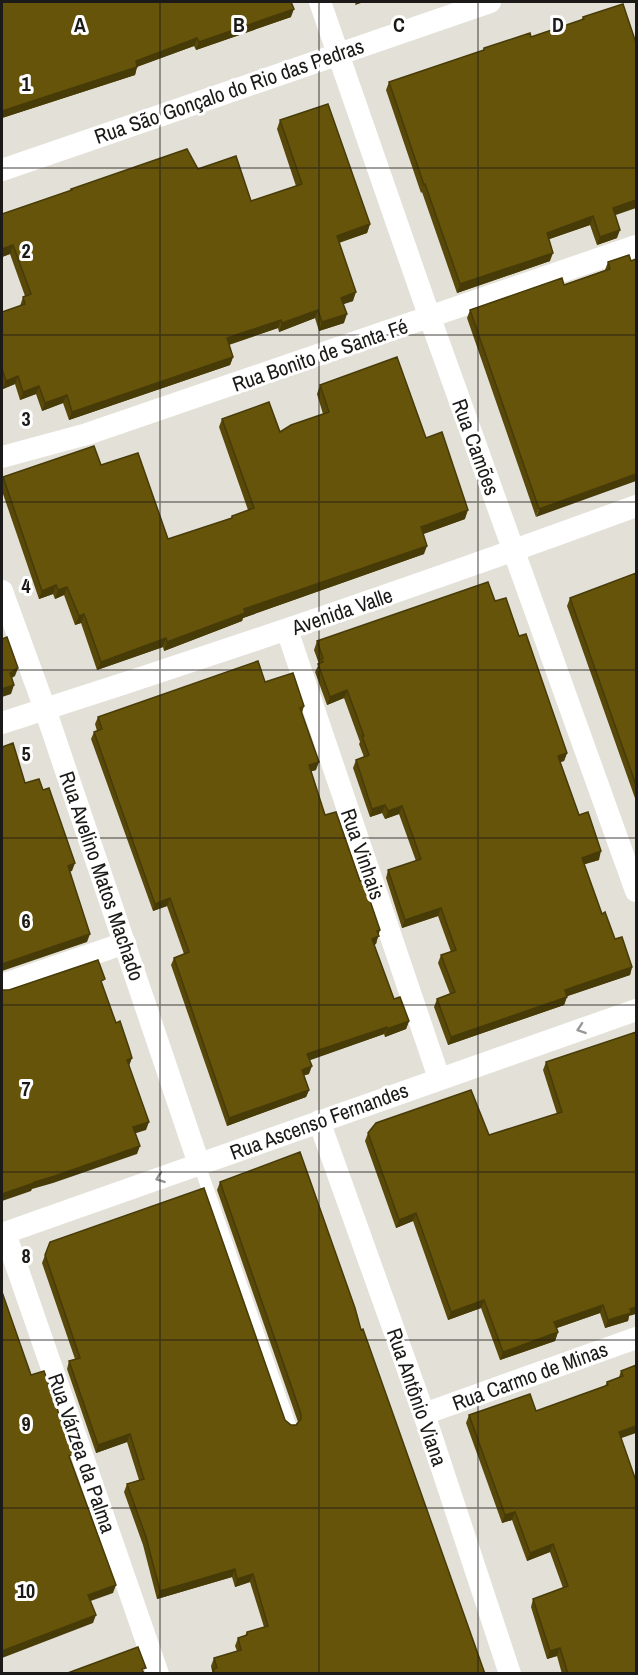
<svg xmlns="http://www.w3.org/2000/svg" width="638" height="1675" viewBox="0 0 638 1675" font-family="'Archivo Narrow',sans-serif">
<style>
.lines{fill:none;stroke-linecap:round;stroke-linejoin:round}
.lane{stroke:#fff;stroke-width:12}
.street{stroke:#fff;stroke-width:22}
.wall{fill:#584809}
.shaded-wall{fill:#473b08}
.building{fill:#66540b;stroke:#473b08;stroke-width:1.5}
.oneway{stroke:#989897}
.grid{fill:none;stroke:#1b1a18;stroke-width:1.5;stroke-opacity:0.55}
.labels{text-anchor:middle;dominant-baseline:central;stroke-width:6;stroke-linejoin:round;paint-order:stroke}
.street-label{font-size:21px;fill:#1b1a18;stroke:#fff}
.grid-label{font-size:20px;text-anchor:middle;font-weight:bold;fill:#1b1a18;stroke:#fff;stroke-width:6;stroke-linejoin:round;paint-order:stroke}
</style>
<rect width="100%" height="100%" fill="#e2e0d7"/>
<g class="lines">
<path class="lane" d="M199,1164L290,1425"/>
<path class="street" d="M320,2L430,318L636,891
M2,170L490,2
M2,457L87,434L636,246
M2,591L45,709L199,1164
M287,630L439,1078
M2,723C215,655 426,583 636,506
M2,985L125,943
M319,1121L424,1414L510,1674
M5,1233L158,1674
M2,1234L636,1010
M424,1414L636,1338"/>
</g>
<path class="wall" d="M2,2L291,17L196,50L194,46L137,67L135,75L2,118Z
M583,17L616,215L617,238L597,245L590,225L549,239L550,261L457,293L422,192L421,193L386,90L389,82L483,51L484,48L531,37L581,20Z
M280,120L370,224L367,233L339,243L353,301L343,304L344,323L319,331L315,318L279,332L278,328L229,345L233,357L230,365L69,420L63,403L42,411L36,394L20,400L15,384L3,389L2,386V312L20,306L23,297L25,296L10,254L2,257V214L71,191V189L198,169L251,201L296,186L277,129Z
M631,261L536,517L467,318L470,310L564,285L605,270L608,262Z
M320,385L426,438L465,519L423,534L424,554L243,618L242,621L164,651L163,647L97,670L81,623L75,625L64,595L55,599L53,594L39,599L2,491V481L3,477L101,465L168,539L231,519L232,516L248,510L219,427L222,419L280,432L323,414L317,394Z
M636,573V801L567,606L570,598Z
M495,601L519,636L567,753L564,761L560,762L579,815L599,860L584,864L602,914L615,939L632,967L630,975L567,996L564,1005L448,1045L434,1007L437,999L450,994L438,963L441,955L451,952L438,916L402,928L386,878L388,870L416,861L399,814L385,819L382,813L370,817L353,768L356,760L364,757L359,744L360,742L344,698L327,705L315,672L319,664L314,650L317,641Z
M265,682L304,706L302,713L316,770L311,771L325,815L378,934L376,944L374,945L394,999L409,1021L406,1029L385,1037L384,1034L309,1060V1074L304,1075L309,1090L306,1097L227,1126L171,965L174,958L184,954L167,906L153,911L91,739L94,732L97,731L95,724L98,717Z
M546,1062L629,1316L628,1321L605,1328L600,1313L557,1328L558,1332L555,1341L500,1360L481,1308L448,1320L413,1221L396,1228L365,1141L368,1133L489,1135L557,1114L543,1070Z
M220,1182L361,1330L485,1674H212V1671L211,1666L214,1658L237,1651L235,1646L238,1638L245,1636L247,1632L264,1627L250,1582L235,1587L232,1577L157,1599L143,1545L124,1492L127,1484L139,1480L127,1442L96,1453L67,1369L69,1361L75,1359L42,1263L50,1242L291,1425H296L298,1422L217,1190Z
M636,1365L621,1438L636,1674H562L557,1656L547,1659L531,1607L533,1599L563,1588L550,1552L527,1561L512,1520L502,1523L466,1423L469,1415L536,1411L605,1386L607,1382L619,1377L621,1371Z"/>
<path class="shaded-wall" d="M356,2H364L355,5Z
M294,9L291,17L196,50L199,42Z
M197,38L194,46L133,68L136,61Z
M137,67L135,75L2,118V111Z
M636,200V208L610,217L613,208Z
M593,216L590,225L544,241L547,233Z
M370,224L367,233L334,244L337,236Z
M620,230L617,238L597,245L600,237Z
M13,245L10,254L2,257V249Z
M553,253L550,261L457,293L460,284Z
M356,292L353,301L338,306L341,298Z
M318,310L315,318L279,332L282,323Z
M347,314L344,323L319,331L322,322Z
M281,320L278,328L224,346L227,338Z
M233,357L230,365L69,420L72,412Z
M18,376L15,384L3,389L6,381Z
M39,386L36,394L20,400L23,392Z
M67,395L63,403L42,411L45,403Z
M636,474V481L536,517L539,509Z
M468,510L465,519L418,536L421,527Z
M427,546L424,554L243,618L242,621L164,651L167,642L244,609Z
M56,585L53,594L39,599L42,591Z
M67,587L64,595L55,599L58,590Z
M84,614L81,623L75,625L79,616Z
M166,638L163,647L97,670L101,662Z
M18,668L15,676L7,681L10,673Z
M14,685L11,694L2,697V689Z
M347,690L344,698L327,705L330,697Z
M567,753L564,761L555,764L558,756Z
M319,762L316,770L306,773L309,765Z
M385,805L382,813L370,817L372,809Z
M402,806L399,814L385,819L388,811Z
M601,851L599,860L579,866L582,858Z
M75,863L72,871L65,873L68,866Z
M170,898L167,906L153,911L155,904Z
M441,908L438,916L402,928L405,920Z
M380,930L376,944L369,946L372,939L377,931Z
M90,934L87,942L2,971V964Z
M632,967L630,975L562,998L565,990Z
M567,997L564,1005L448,1045L451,1037Z
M409,1021L406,1029L385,1037L387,1029Z
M387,1027L384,1034L305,1062L307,1054Z
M132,1058L129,1066L127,1060Z
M312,1066L309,1074L299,1077L302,1070Z
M309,1090L306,1097L227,1126L229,1118Z
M149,1122L146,1130L130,1135L133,1127Z
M140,1146L137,1154L53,1183L32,1189L31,1191L2,1201V1194L34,1182Z
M416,1213L413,1221L396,1228L399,1220Z
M484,1300L481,1308L448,1320L451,1312Z
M603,1305L600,1313L551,1330L554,1322Z
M636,1307V1314L629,1316L628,1321L605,1328L608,1320L630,1309Z
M558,1332L555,1341L500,1360L503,1352Z
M636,1426V1433L616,1440L619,1432Z
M130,1434L127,1442L96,1453L98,1445Z
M515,1512L512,1520L502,1523L505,1515Z
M553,1544L550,1552L527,1561L530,1553Z
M235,1569L232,1577L157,1599L160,1591Z
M253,1574L250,1582L235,1587L237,1579Z
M116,1585L113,1593L85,1603L88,1595Z
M96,1615L93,1623L2,1658V1651Z
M560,1648L557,1656L547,1659L550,1651Z"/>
<path class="building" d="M2,2H291L294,9L199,42L197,38L136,61L137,67L2,111Z
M623,4L635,40L636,39V200L613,208L620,230L600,237L593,216L547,233L553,253L460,284L425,184L424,185L389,82L484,50V48L530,33L531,37L584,19L583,17Z
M328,104L370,224L337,236L356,292L341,298L347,314L322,322L318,310L282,323L281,320L227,338L233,357L72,412L67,395L45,403L39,386L23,392L18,376L6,381L2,369V312L25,304L23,297L31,294L13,245L2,249V214L72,190L71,189L187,149L198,169L236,156L251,201L302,184L280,120Z
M629,255L631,261L636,259V474L539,509L470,310L562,278L564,285L610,269L608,262Z
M397,357L426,438L442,432L468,510L421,527L427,546L244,609L245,613L167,642L166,638L101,662L84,614L79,616L67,587L58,590L56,585L42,591L3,477L94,446L101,465L138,453L168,539L232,518V516L254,508L222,419L269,402L280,432L291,425L329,412L320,385Z
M636,573V785L570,598Z
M488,582L495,601L506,598L519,636L526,634L567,753L558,756L579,815L588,812L601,851L582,858L602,914L605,912L615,939L622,937L632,967L565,990L567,997L451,1037L437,999L455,992L441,955L456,950L441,908L405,920L388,870L421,859L402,806L388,811L385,805L372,809L356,760L369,755L362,736H364L347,690L330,697L318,664L323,662L321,659L323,658L317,641Z
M7,637L18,668L10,673L14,685L2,689V639Z
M258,661L265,682L293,673L304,706L300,708L319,762L309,765L325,815L336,812L360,881L363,880L380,930L377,931L379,936L372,939L394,999L400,997L409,1021L387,1029V1027L307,1054L312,1066L302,1070L309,1090L229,1118L174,958L189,952L170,898L155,904L94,732L102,729L98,717Z
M13,743L25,783L39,779L43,790L49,788L75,863L68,866L90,934L2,964V747Z
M98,960L105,979L101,981L116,1023L120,1021L129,1048L132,1058L127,1060L149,1122L133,1127L140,1146L55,1176L34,1182V1183L2,1194V990H9Z
M636,1032V1307L630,1309L631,1313L608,1320L603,1305L554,1322L558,1332L503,1352L484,1300L451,1312L416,1213L399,1220L368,1133L376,1123L471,1090L489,1135L562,1112L546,1062Z
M300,1152L355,1308L361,1330L363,1329L485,1674H215L213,1669L217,1668L214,1658L241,1650L238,1638L247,1635V1632L268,1626L253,1574L237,1579L235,1569L160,1591L146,1537L127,1484L144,1479L130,1434L98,1445L69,1361L80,1358L45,1255L50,1242L204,1188L285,1420L291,1425H296L301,1419V1414L220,1182Z
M2,1292L31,1375L44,1371L73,1454L69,1456L116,1585L88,1595L96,1615L2,1651Z
M636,1365V1426L619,1432L636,1481V1674H568L560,1648L550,1651L533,1599L568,1586L553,1544L530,1553L515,1512L505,1515L469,1415L530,1394L536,1411L608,1385L607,1382L623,1376L621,1371Z
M138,1647L146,1668L142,1669L144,1674H65Z"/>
<defs><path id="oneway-chevron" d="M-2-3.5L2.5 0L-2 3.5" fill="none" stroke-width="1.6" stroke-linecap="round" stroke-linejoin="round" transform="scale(1.5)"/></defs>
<g class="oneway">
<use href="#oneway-chevron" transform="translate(581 1029) rotate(161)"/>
<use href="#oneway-chevron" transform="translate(160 1178) rotate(160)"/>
</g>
<path class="grid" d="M160,2V1674M319,2V1674M478,2V1674M2,168H636M2,335H636M2,502H636M2,670H636M2,838H636M2,1005H636M2,1172H636M2,1340H636M2,1508H636"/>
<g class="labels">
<g class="street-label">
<text transform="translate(229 91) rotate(-19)">Rua São Gonçalo do Rio das Pedras</text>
<text transform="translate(320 355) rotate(-19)">Rua Bonito de Santa Fé</text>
<text transform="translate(476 447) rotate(70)">Rua Camões</text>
<text transform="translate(342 611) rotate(-19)">Avenida Valle</text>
<text transform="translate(363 854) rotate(71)">Rua Vinhais</text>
<text transform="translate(102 876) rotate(71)">Rua Avelino Matos Machado</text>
<text transform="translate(319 1121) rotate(-20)">Rua Ascenso Fernandes</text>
<text transform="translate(530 1376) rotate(-20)">Rua Carmo de Minas</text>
<text transform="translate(417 1397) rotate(71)">Rua Antônio Viana</text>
<text transform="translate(82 1453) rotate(71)">Rua Várzea da Palma</text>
</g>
</g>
<g class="grid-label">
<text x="80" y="32">A</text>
<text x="239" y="32">B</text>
<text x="399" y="32">C</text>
<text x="558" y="32">D</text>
<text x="26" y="91">1</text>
<text x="26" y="258">2</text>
<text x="26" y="426">3</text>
<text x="26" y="593">4</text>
<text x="26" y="761">5</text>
<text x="26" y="928">6</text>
<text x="26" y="1096">7</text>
<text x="26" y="1263">8</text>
<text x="26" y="1431">9</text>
<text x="26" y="1598">10</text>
</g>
<rect width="638" height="1675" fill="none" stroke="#1b1a18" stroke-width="6"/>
</svg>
